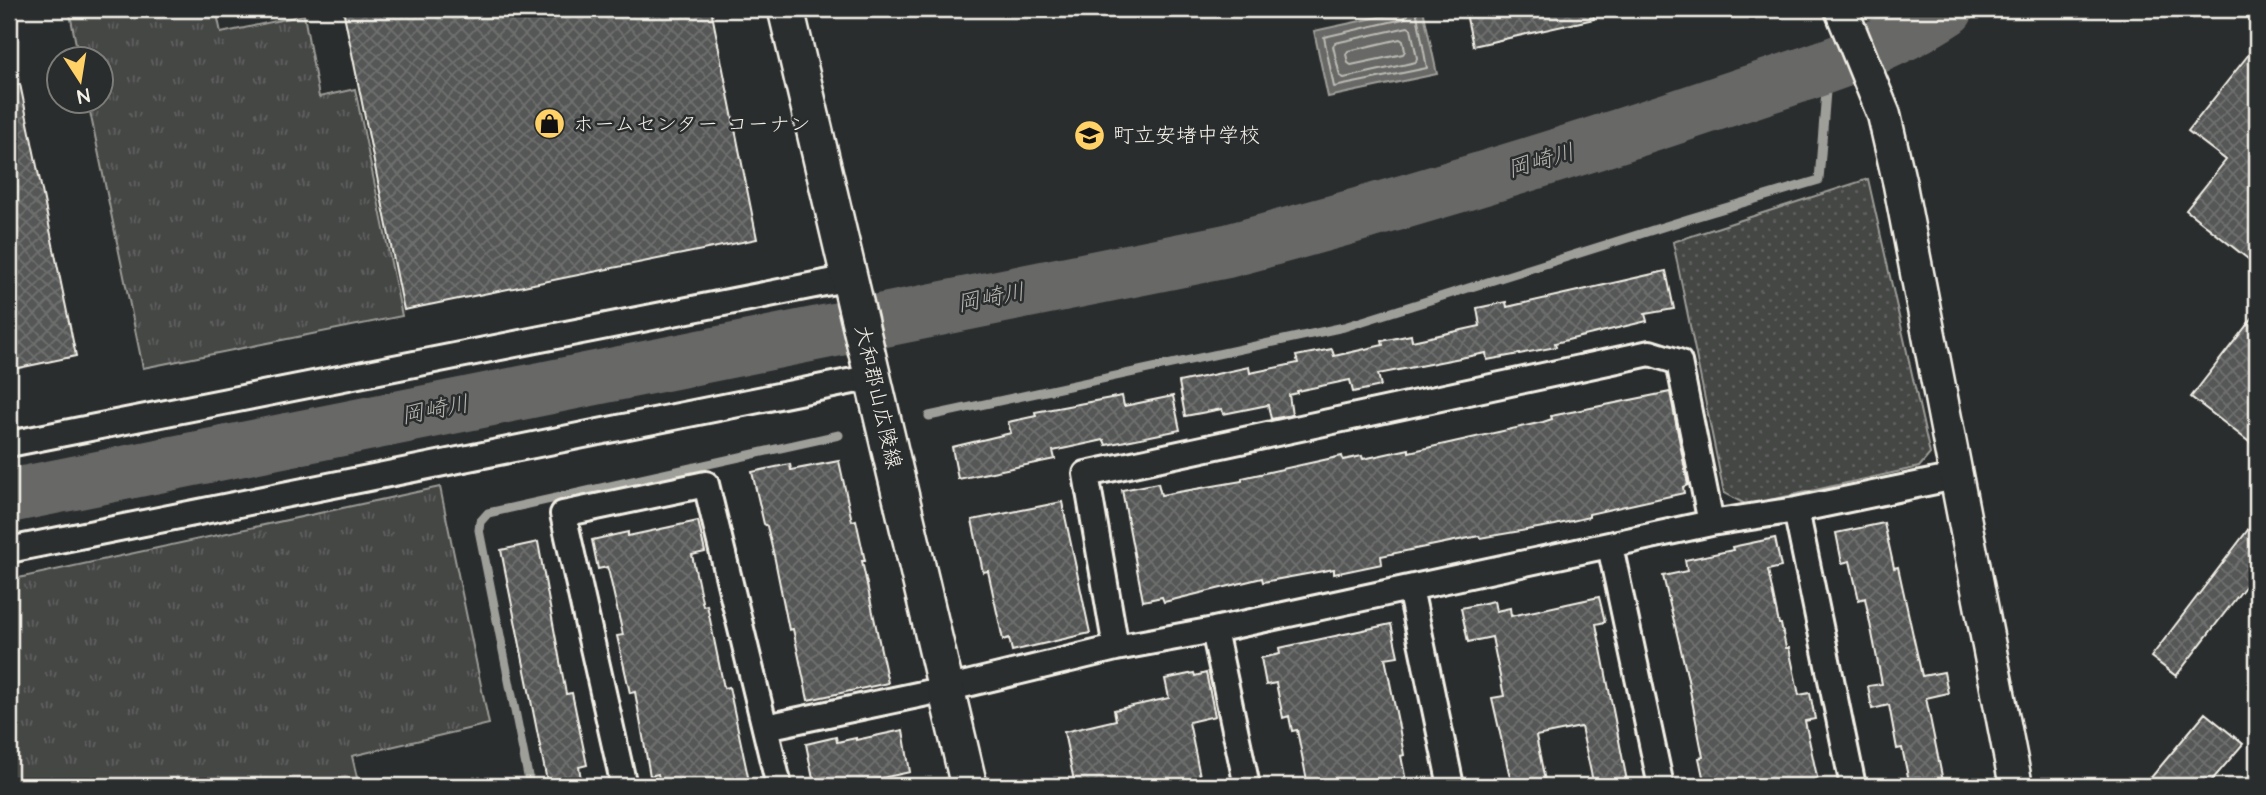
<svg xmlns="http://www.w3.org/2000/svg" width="2266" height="795" viewBox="0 0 2266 795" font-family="'Architects Daughter','Klee One',sans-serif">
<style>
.grass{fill:url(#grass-tufts);stroke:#9c9c96;stroke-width:2}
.park{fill:url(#park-dots);stroke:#9c9c96;stroke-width:2}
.water{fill:#676866;stroke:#9f9f9a;stroke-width:2}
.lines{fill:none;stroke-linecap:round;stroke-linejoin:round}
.shore{stroke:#bcbab4;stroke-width:2}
.stream{stroke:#9f9f9a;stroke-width:9}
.river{stroke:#676866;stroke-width:54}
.building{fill:url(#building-cross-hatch);stroke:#f4f1e8;stroke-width:2}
.minor-casing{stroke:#f4f1e8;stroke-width:30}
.tertiary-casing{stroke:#f4f1e8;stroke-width:37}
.secondary-casing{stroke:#f4f1e8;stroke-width:40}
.minor{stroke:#2a2d2e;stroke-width:24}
.tertiary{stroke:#2a2d2e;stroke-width:32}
.secondary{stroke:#2a2d2e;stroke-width:35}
.labels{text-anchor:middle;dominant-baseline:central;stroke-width:5;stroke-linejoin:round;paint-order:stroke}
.poi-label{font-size:21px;fill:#f4f1e8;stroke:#2a2d2e;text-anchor:start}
.street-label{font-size:21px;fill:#f4f1e8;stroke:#2a2d2e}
.water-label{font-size:23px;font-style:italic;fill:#b5b3ae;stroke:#2a2d2e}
</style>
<defs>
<pattern id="grass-tufts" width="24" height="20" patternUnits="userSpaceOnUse" patternTransform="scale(1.75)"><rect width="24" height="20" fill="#444645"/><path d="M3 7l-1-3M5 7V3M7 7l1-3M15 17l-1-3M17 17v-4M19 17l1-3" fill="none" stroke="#606160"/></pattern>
<pattern id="park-dots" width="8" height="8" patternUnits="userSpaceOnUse" patternTransform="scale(1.75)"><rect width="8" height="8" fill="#444645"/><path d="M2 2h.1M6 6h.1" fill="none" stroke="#606160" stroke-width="1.8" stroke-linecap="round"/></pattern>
<pattern id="building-cross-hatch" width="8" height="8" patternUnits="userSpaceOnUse" patternTransform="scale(1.75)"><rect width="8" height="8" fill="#555756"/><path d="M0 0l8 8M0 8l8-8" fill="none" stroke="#6e706e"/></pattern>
</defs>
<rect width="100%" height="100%" fill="#2a2d2e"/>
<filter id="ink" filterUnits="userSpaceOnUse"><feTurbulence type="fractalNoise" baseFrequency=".0143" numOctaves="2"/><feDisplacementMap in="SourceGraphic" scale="14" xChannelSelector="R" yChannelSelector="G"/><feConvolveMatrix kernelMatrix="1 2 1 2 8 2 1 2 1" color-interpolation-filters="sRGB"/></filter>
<g filter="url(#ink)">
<path class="grass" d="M69,9H216L221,33L304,15L319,97L355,89L402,316L143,368L88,102H102V60L79,59Z
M440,487L489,724L352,756L359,786H9V580Z"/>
<path class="park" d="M1868,179L1930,454L1919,467L1747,505L1724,493L1673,242Z"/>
<path class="water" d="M1416,9H1423L1437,74L1328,97L1314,31Z"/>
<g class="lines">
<path class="shore" d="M1409,9L1408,15L1403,19L1324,37L1334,87L1427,68L1416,9
M1408,27L1411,29L1417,58L1416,62L1344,78L1340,76L1333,46L1335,43Z
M1400,39L1403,41L1405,51L1403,54L1351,65L1348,63L1346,54L1348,51Z"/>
<path class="stream" d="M929,416L1344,327L1688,219L1819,180L1828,66
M530,786L479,530L480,522L488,513L839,435"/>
<path class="river" d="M9,496L1227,251C1392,207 1556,158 1718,103C1795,76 1878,55 1947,9"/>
</g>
<path class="building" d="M343,9H711L757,239L404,310Z
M1465,9H1593L1594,19L1473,46Z
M2257,44V266L2186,210L2226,160L2188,131Z
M20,84L76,356L9,370V85Z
M1666,271L1674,309L1645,314L1647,321L1555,343L1556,347L1487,360L1486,353L1378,374L1381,386L1353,392L1350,380L1297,391V393L1289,395L1292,415L1271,419L1268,405L1223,414L1222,409L1185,416L1179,382L1249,367L1250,373L1298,363L1296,356L1332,349L1334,356L1383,345L1382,341L1411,335L1412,341L1480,326L1477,308L1506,302L1507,307Z
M2257,312V448L2191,397Z
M1670,392L1688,485L1683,487L1684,493L1589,514V517L1555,525L1480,538L1479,536L1381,556L1382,564L1334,574V569L1263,582L1262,578L1164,602L1162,597L1143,601L1122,490L1158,483L1161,495L1242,481V478L1342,456L1343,460L1362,456L1363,459L1409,449V452L1543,422L1552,419L1551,416Z
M1122,396L1124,406L1173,396L1180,430L1106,445L1104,440L1053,451L1055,459L958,479L952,447L1011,433L1008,422L1036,416L1035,412Z
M839,461L852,521L856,520L865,561H862L888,683L808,700L793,629L789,630L775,560L767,526L764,524L752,472L790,464L791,470Z
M1062,502L1090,633L1012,651L1009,638L1003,640L988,571L983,572L972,520Z
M2257,518V571L2176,676L2151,657Z
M698,521L705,552L692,555L703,606L707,605L724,688L729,687L750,786H661L658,774L650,776L635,692L630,693L617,636L623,635L609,573L607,567L598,569L592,540L628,532V536Z
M1884,523L1894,568L1898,567L1922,676L1944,672L1948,693L1926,698L1944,786H1910L1902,748L1897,749L1889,705L1872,709L1868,686L1882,684L1865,598L1859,600L1850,561L1842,563L1836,533Z
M1775,538L1781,567L1768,570L1779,624H1781L1786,648H1789L1799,695L1810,693L1815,719L1805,721L1819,786H1705L1699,758L1703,757L1687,675L1663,576L1687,571L1685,560L1733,550L1732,547Z
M538,542L566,694L572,693L587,765L579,767L581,779L548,786L501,550Z
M1599,597L1605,622L1596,624L1628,786H1594L1581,727L1536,736L1546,786H1512L1492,698L1504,696L1492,637L1468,642L1461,608L1494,601L1496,611L1510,608L1511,616Z
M1391,624L1398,656L1385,658L1399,727L1404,755L1401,756L1407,786H1308L1297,730L1292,731L1289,716L1283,718L1276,683L1266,685L1261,658L1280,654L1279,648Z
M1194,673L1195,676L1206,673L1215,716L1189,722L1202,786H1075L1064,732L1116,720L1114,710L1169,698L1165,679Z
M2205,713L2243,744L2207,786H2144Z
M903,730L910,772L859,783L860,786H828L826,777L813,779L806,744L836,737L837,742L856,738V740Z"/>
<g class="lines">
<defs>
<path id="minor" d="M9,444L850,278
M1796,510L1853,786
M1610,546L1661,786
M9,550L873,377
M1410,588L1451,786
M1214,630L1247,786
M1116,648L1086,474L1650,353L1679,362L1711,523
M766,727L946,689L1116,648L1214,630L1711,523L1796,510L1955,477
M624,786L563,514L706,484L779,786"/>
<path id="tertiary" d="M1841,9L1884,115L1900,185L2016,786"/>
<path id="secondary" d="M786,9L969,786"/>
</defs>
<use href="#minor" class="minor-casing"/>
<use href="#tertiary" class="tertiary-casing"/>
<use href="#secondary" class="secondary-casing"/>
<use href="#minor" class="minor"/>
<use href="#tertiary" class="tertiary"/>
<use href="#secondary" class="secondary"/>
</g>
</g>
<defs>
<symbol id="shop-disc" viewBox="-11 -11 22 22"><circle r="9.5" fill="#ffd166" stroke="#2a2d2e"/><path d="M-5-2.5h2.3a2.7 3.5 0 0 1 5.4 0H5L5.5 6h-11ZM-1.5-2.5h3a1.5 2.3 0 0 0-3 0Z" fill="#111"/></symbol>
<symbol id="school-disc" viewBox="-11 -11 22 22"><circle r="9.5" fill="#ffd166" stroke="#2a2d2e"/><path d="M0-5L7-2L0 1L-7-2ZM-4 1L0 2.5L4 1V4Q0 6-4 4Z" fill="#111"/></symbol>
</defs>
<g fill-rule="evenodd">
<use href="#shop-disc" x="532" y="106" width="35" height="35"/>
<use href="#school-disc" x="1072" y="118" width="35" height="35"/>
</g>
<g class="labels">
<g class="poi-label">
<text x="573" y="124">ホームセンター コーナン</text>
<text x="1113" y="135">町立安堵中学校</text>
</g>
<g class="street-label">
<text transform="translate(878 397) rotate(77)">大和郡山広陵線</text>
</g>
<g class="water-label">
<text transform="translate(1541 161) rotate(-16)">岡崎川</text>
<text transform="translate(991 298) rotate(-11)">岡崎川</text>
<text transform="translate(435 410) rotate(-11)">岡崎川</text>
</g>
</g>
<rect width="2266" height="795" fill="none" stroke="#2a2d2e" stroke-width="35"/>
<rect x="18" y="18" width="2231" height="760" fill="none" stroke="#f4f1e8" stroke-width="2.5" filter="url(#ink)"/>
<g transform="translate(80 80) rotate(168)"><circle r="33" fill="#2a2d2e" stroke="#7b7b78" stroke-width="2"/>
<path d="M0-5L12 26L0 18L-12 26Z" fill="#ffd166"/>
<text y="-10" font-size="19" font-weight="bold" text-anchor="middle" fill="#f4f1e8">N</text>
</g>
</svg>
